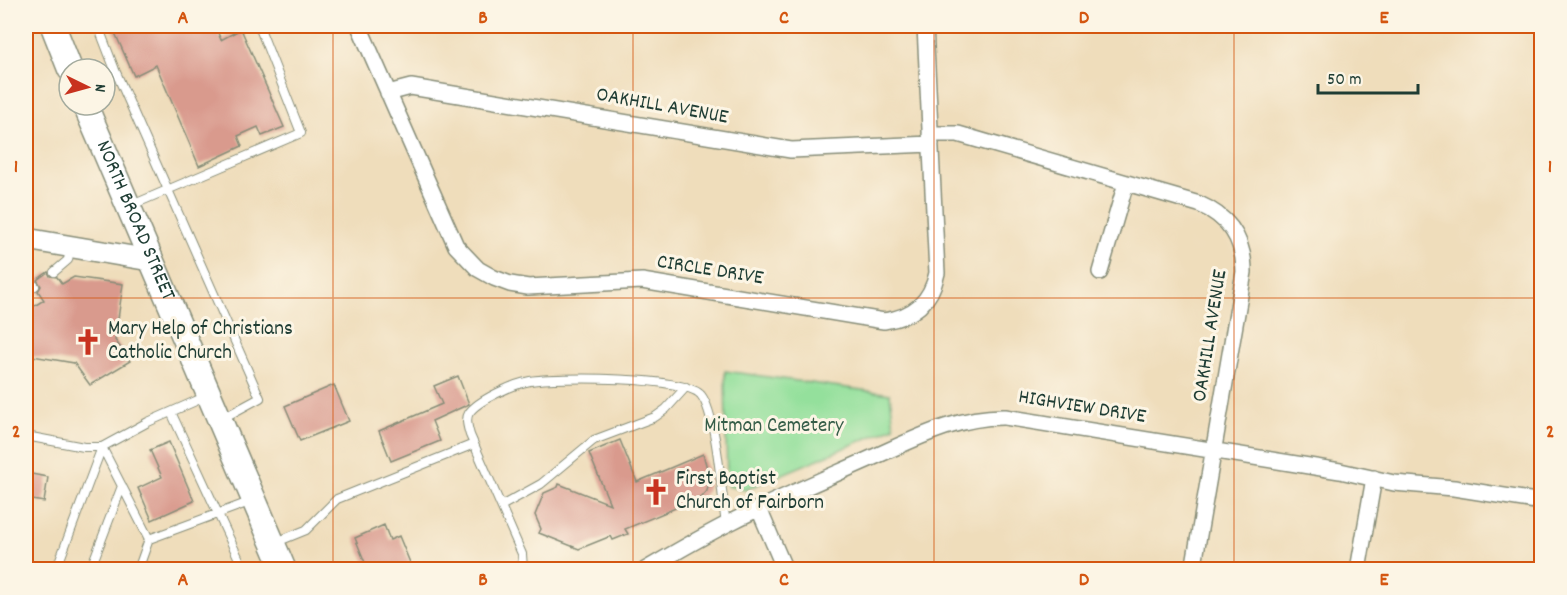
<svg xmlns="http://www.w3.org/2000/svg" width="1567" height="595" viewBox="0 0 1567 595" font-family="Dekko,sans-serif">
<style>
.green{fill:#94e09c;stroke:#5a8e68;stroke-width:1.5}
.building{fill:#d99a8d}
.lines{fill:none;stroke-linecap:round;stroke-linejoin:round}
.service-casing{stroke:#878d78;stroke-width:10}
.minor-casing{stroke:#878d78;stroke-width:18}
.secondary-casing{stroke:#878d78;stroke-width:24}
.primary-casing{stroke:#878d78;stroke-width:27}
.service{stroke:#fff;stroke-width:8}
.minor{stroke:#fff;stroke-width:15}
.secondary{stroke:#fff;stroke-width:21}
.primary{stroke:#fff;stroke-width:24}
.grid{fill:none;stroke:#d45610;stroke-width:1.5;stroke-opacity:0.55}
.labels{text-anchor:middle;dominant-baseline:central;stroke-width:6;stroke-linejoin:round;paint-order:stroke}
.street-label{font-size:21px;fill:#1f3d34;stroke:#fcf5e5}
.poi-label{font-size:21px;fill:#1f3d34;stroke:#fcf5e5;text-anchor:start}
.park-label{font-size:21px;fill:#365e49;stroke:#fcf5e5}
.neatline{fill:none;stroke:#d45610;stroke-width:2}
.grid-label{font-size:20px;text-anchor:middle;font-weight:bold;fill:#d45610}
</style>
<rect width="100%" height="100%" fill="#fcf5e5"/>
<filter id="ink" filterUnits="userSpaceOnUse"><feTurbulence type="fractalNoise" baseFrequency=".0167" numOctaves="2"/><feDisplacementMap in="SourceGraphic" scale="12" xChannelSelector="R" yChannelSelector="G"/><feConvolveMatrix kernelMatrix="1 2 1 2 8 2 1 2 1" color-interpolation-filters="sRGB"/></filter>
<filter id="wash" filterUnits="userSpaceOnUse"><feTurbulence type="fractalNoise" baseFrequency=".008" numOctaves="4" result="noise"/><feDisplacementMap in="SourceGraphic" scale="24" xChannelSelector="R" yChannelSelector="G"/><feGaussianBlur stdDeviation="1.35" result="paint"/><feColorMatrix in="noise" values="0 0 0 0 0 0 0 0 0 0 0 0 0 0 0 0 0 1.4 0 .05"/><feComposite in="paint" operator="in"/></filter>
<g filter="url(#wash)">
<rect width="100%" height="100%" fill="#efddbb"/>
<path class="green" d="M725,371L890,394L894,427L745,490L727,486Z"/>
<g id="blocks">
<path class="building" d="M112,26H215L221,40L241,29L284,127L262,136L258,127L238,136L242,146L199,166L156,65L134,76Z
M48,272L50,276L57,277L62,284L74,277L123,284L115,340L130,361L90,385L74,363L26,355L31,308L44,300L38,291L41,286L37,280Z
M458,376L469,404L432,421L440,441L391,461L379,431L442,404L434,386Z
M334,385L349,421L300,441L285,406Z
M620,440L637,482L703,454L710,479L707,491L702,497L625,529L628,534L613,540L611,536L579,549L539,533L541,529L535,515L544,493L558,487L559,484L610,504L589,453Z
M169,442L194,501L152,520L138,488L162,477L150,450Z
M26,473L48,477L44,502L26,499Z
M384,525L390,540L399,536L413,570H368L355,538Z"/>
</g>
</g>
<g filter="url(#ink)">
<use href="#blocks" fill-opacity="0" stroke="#878d78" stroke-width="1.5"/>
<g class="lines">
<defs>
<path id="service" d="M98,26L115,70L260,398L223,418
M132,205L301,133L259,26
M54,272L68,260L70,248
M26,291L35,286
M171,412L244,570
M26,436L84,447H102L149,539
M501,506L541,484L594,440L655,417L666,409L686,387
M274,543L306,530L337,499L474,444
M523,568L522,554L470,435C468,428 465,419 469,413C478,400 514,384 530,381C555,377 687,376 701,395C717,415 722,498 726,525
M56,570L102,447L148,422L207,396
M90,570L122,486
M138,570L149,539L252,501"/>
<path id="minor" d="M359,26L456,246L478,269L494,278L510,284L528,287L642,281L884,321C913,317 931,302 937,273L925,26
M388,93L411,87L791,150L931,144
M930,134H958L1199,204C1229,217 1244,239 1244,272L1193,570
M1100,272L1126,183
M759,509L785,570
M645,570C674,553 703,536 733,521C777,499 822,480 867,460C911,441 955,416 1005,417L1340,471L1394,483L1454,488L1542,502
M1358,570L1374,478"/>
<path id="secondary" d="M26,239L150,260"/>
<g id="primary">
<path d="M53,26L70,69"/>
<path id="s1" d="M85,105L284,570"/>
</g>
</defs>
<use href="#service" class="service-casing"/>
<use href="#minor" class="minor-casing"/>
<use href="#secondary" class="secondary-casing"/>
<use href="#primary" class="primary-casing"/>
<use href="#service" class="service"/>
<use href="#minor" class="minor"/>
<use href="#secondary" class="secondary"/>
<use href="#primary" class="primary"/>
</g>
</g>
<path class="grid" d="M333,26V570M633,26V570M934,26V570M1234,26V570M26,298H1542"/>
<defs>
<symbol id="church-bare" viewBox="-9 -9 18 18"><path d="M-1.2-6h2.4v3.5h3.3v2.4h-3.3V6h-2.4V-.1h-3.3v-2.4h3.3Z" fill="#c8321e" stroke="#fcf5e5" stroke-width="2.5" paint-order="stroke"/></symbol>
</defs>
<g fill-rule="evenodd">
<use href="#church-bare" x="69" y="323" width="38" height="38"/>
<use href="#church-bare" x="637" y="473" width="38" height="38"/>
</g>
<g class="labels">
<g class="street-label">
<text transform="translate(662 107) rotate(10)">OAKHILL AVENUE</text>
<text stroke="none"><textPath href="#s1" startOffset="126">NORTH BROAD STREET</textPath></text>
<text transform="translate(710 271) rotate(9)">CIRCLE DRIVE</text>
<text transform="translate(1211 336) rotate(-81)">OAKHILL AVENUE</text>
<text transform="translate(1082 408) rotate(9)">HIGHVIEW DRIVE</text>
</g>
<g class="poi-label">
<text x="108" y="330">Mary Help of Christians<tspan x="108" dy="24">Catholic Church</tspan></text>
<text x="676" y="480">First Baptist<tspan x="676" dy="24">Church of Fairborn</tspan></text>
</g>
<g class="park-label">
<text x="774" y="427">Mitman Cemetery</text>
</g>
</g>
<rect width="1567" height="595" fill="none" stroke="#fcf5e5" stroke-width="66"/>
<g transform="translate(87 87) rotate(95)"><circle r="28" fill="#fcf5e5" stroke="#a4ab9e" stroke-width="1.5"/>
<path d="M0-4.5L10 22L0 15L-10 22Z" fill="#c8321e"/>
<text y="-9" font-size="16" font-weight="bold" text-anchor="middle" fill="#1f3d34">N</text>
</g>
<path d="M1318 84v9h100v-9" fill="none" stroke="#1f3d34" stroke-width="3"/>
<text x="1327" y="84" font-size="18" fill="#1f3d34" stroke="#fcf5e5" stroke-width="4.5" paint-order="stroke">50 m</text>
<rect x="33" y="33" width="1501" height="529" class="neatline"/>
<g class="grid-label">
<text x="183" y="23">A</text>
<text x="483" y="23">B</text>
<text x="784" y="23">C</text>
<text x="1084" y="23">D</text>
<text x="1384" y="23">E</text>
<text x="16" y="172">1</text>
<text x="1550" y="172">1</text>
<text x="16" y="437">2</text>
<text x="1550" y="437">2</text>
<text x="183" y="585">A</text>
<text x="483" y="585">B</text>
<text x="784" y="585">C</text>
<text x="1084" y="585">D</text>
<text x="1384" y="585">E</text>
</g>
</svg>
